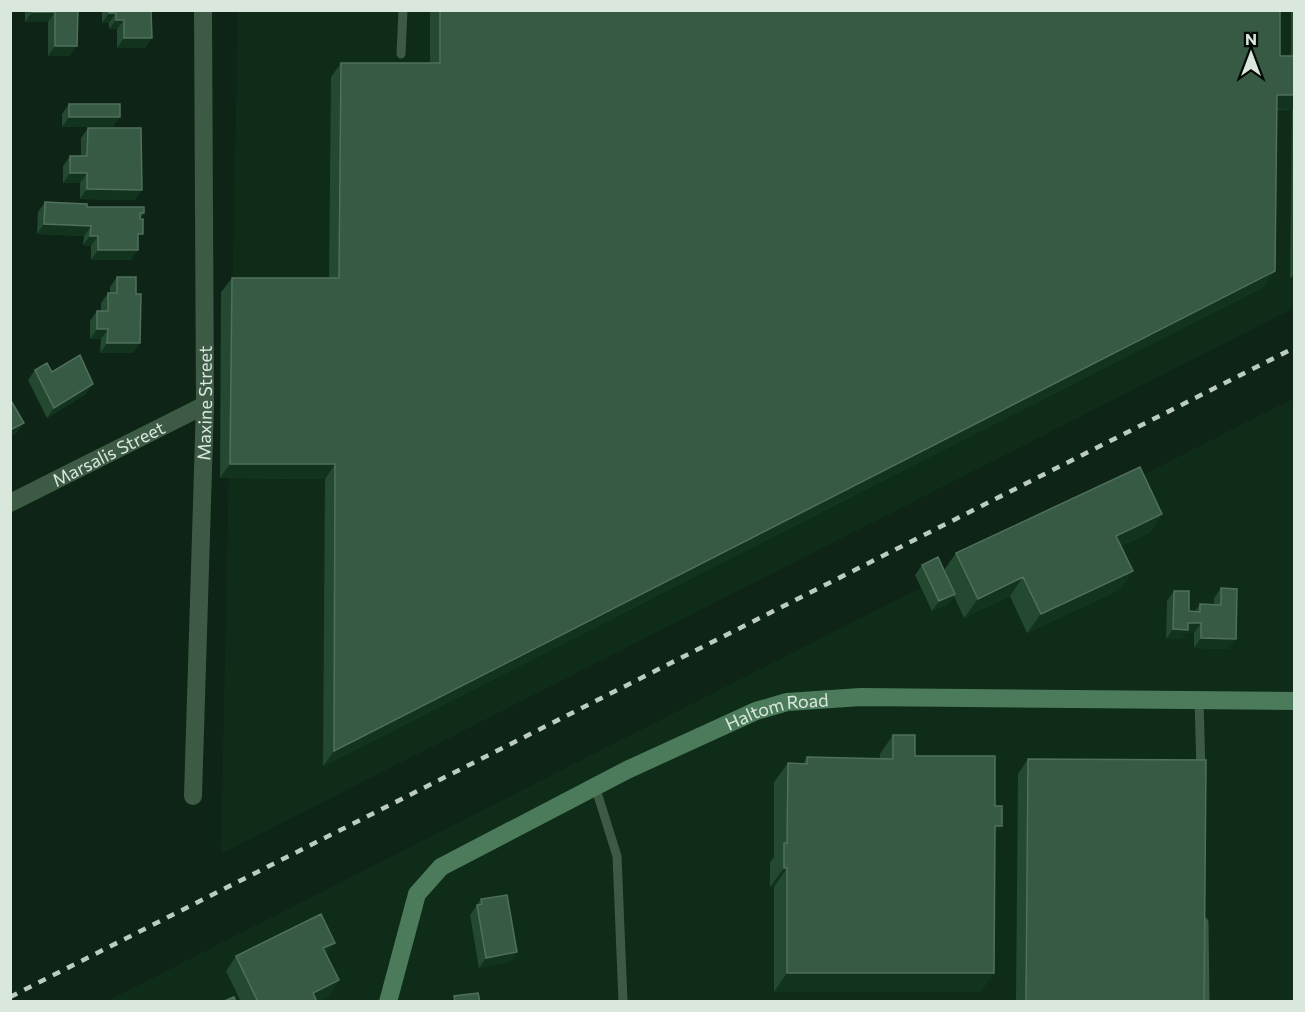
<svg xmlns="http://www.w3.org/2000/svg" width="1305" height="1012" viewBox="0 0 1305 1012" font-family="Commissioner,sans-serif">
<style>
.built{fill:#0f2c19}
.lines{fill:none;stroke-linecap:round;stroke-linejoin:round}
.lane{stroke:#3d5a45;stroke-width:9}
.street{stroke:#3d5a45;stroke-width:18}
.secondary{stroke:#4b7b5a;stroke-width:18}
.rail{stroke:#bdccc1;stroke-width:4.5;stroke-dasharray:8 8;stroke-linecap:butt}
.wall{fill:#234931}
.shaded-wall{fill:#12331e}
.building{fill:#365a43;stroke:#50705c;stroke-width:1.5}
.labels{text-anchor:middle;dominant-baseline:central;stroke-width:6;stroke-linejoin:round;paint-order:stroke}
.street-label{font-size:18px;fill:#d9e7dd;stroke:#040b06}
</style>
<rect width="100%" height="100%" fill="#0e2416"/>
<path class="built" d="M238,11H1294V308L221,854Z
M1294,398V1001H107Z"/>
<g class="lines">
<path class="lane" d="M401,54L403,10
M1199,700L1201,770
M595,786L617,856L623,1002
M1204,922L1205,1002"/>
<g class="street">
<path id="s1" d="M10,503L205,405"/>
<path id="s2" d="M193,796L205,405L203,10"/>
</g>
<path class="secondary" id="s3" d="M388,1002L417,894L441,867L627,770L756,711L787,702L861,697L1294,701"/>
<path class="rail" d="M10,997L1294,348"/>
</g>
<path class="wall" d="M25,10H78L70,56H48V22H25Z
M103,10H151L152,38L145,48H117V29H109V23H102V12Z
M430,10H1280V56H1291V10H1294V276L1290,278L1292,110H1277L1265,286L323,766L325,479L220,478L221,292L232,278H329L331,77L341,63H430Z
M69,104L113,127H62V114Z
M88,128L135,200L80,199V183H63V166L70,156H81V138Z
M45,202L144,213L140,219L138,241L131,260H91V246L83,245L84,236L37,234L38,212Z
M117,277L133,353H100L101,339H90V321L97,311H101V303L108,293H110V287Z
M35,370L52,372L86,394L47,418L28,380Z
M1162,514L1149,533L1121,546L1133,571L1119,590L1027,633L1010,596L964,618L954,596L948,604L932,611L915,575L922,565L944,570L956,553Z
M1221,588L1229,649L1194,648V633H1186L1181,639H1166L1167,601L1174,591L1189,611H1195L1200,604L1214,605V598Z
M893,735L995,836L981,992H774V887H770V862L774,857V782L788,763L803,764L807,757L880,759V754Z
M1028,759L1204,1002H1016L1018,774Z
M481,899L517,952L510,962L479,968L470,915Z
M327,955L339,980L329,995L317,1002H241L226,971L236,956Z"/>
<path class="shaded-wall" d="M32,12H55L48,22H25Z
M109,13H116L109,23H102Z
M116,20H124L117,29H109Z
M124,38H152L145,48H117Z
M55,46H77L70,56H48Z
M1277,95H1294V106L1292,110L1267,109Z
M69,117H120L113,127H62Z
M70,173H87L80,183H63Z
M87,189L142,190L135,200L80,199Z
M44,224L91,226L84,236L37,234Z
M90,236H98L91,246L83,245Z
M98,250H138L131,260H91Z
M1275,271L1265,286L323,766L334,751Z
M97,329H108L101,339H90Z
M107,343H140L133,353H100Z
M93,384L86,394L47,418L54,408Z
M24,423L17,433L10,436V430Z
M230,464H335L325,479L220,478Z
M1162,514L1149,533L1102,555L1116,536Z
M1133,571L1119,590L1027,633L1041,614Z
M1023,577L1010,596L964,618L978,599Z
M955,594L948,604L932,611L939,601Z
M1188,623H1201L1194,633H1186L1181,639H1166L1173,629Z
M1201,638L1236,639L1229,649L1194,648Z
M995,826H1002L988,845Z
M784,868H787L774,887H770Z
M335,943L325,957L323,948Z
M517,952L510,962L479,968L486,958Z
M787,973H994L981,992H774Z
M339,980L329,995L316,1002L313,993Z"/>
<path class="building" d="M32,10H78L77,46H55V12H32Z
M109,10H151L152,38H124V20H116V13H109Z
M440,10H1280V56H1294V95H1277L1275,271L334,751L335,464H230L232,278H339L341,63H440Z
M69,104H120V117H69Z
M88,128H141L142,190L87,189V173H70V156H87Z
M45,202L87,204V207H144V213H140V219H143V234H138V250H98V236H90L91,226L44,224Z
M117,277H136V294H141L140,343H107L108,329H97V311H108V293H117Z
M80,355L93,384L54,408L35,370L47,363L52,372Z
M10,399L24,423L10,430Z
M1140,467L1162,514L1116,536L1133,571L1041,614L1023,577L978,599L956,553Z
M938,557L955,594L939,601L922,565Z
M1221,588L1237,589L1236,639L1201,638V623H1188V630L1173,629L1174,591H1189V611L1200,612V604L1221,605Z
M893,735H915V756H995V806H1002V826H995L994,973H787V868H784V843H787L788,763L807,764V757L893,759Z
M1028,759L1206,760L1204,1002H1026Z
M507,895L517,952L486,958L477,905L482,904L481,899Z
M321,914L335,943L323,948L339,980L313,993L317,1002H258L236,956Z
M478,993L480,1002H455L454,996Z
M234,997L236,1002H222Z"/>
<g class="labels">
<g class="street-label">
<text stroke="none"><textPath href="#s2" startOffset="393">Maxine Street</textPath></text>
<text stroke="none"><textPath href="#s1" startOffset="110">Marsalis Street</textPath></text>
<text stroke="none"><textPath href="#s3" startOffset="520">Haltom Road</textPath></text>
</g>
</g>
<rect width="1305" height="1012" fill="none" stroke="#d9e7dd" stroke-width="24"/>
<g transform="translate(1251 54)" stroke="#040b06" stroke-width="4.5" paint-order="stroke">
<path d="M0-4.5L10 22L0 15L-10 22Z" fill="#d9e7dd"/>
<text y="-9" font-size="16" font-weight="bold" text-anchor="middle" fill="#d9e7dd">N</text>
</g>
</svg>
